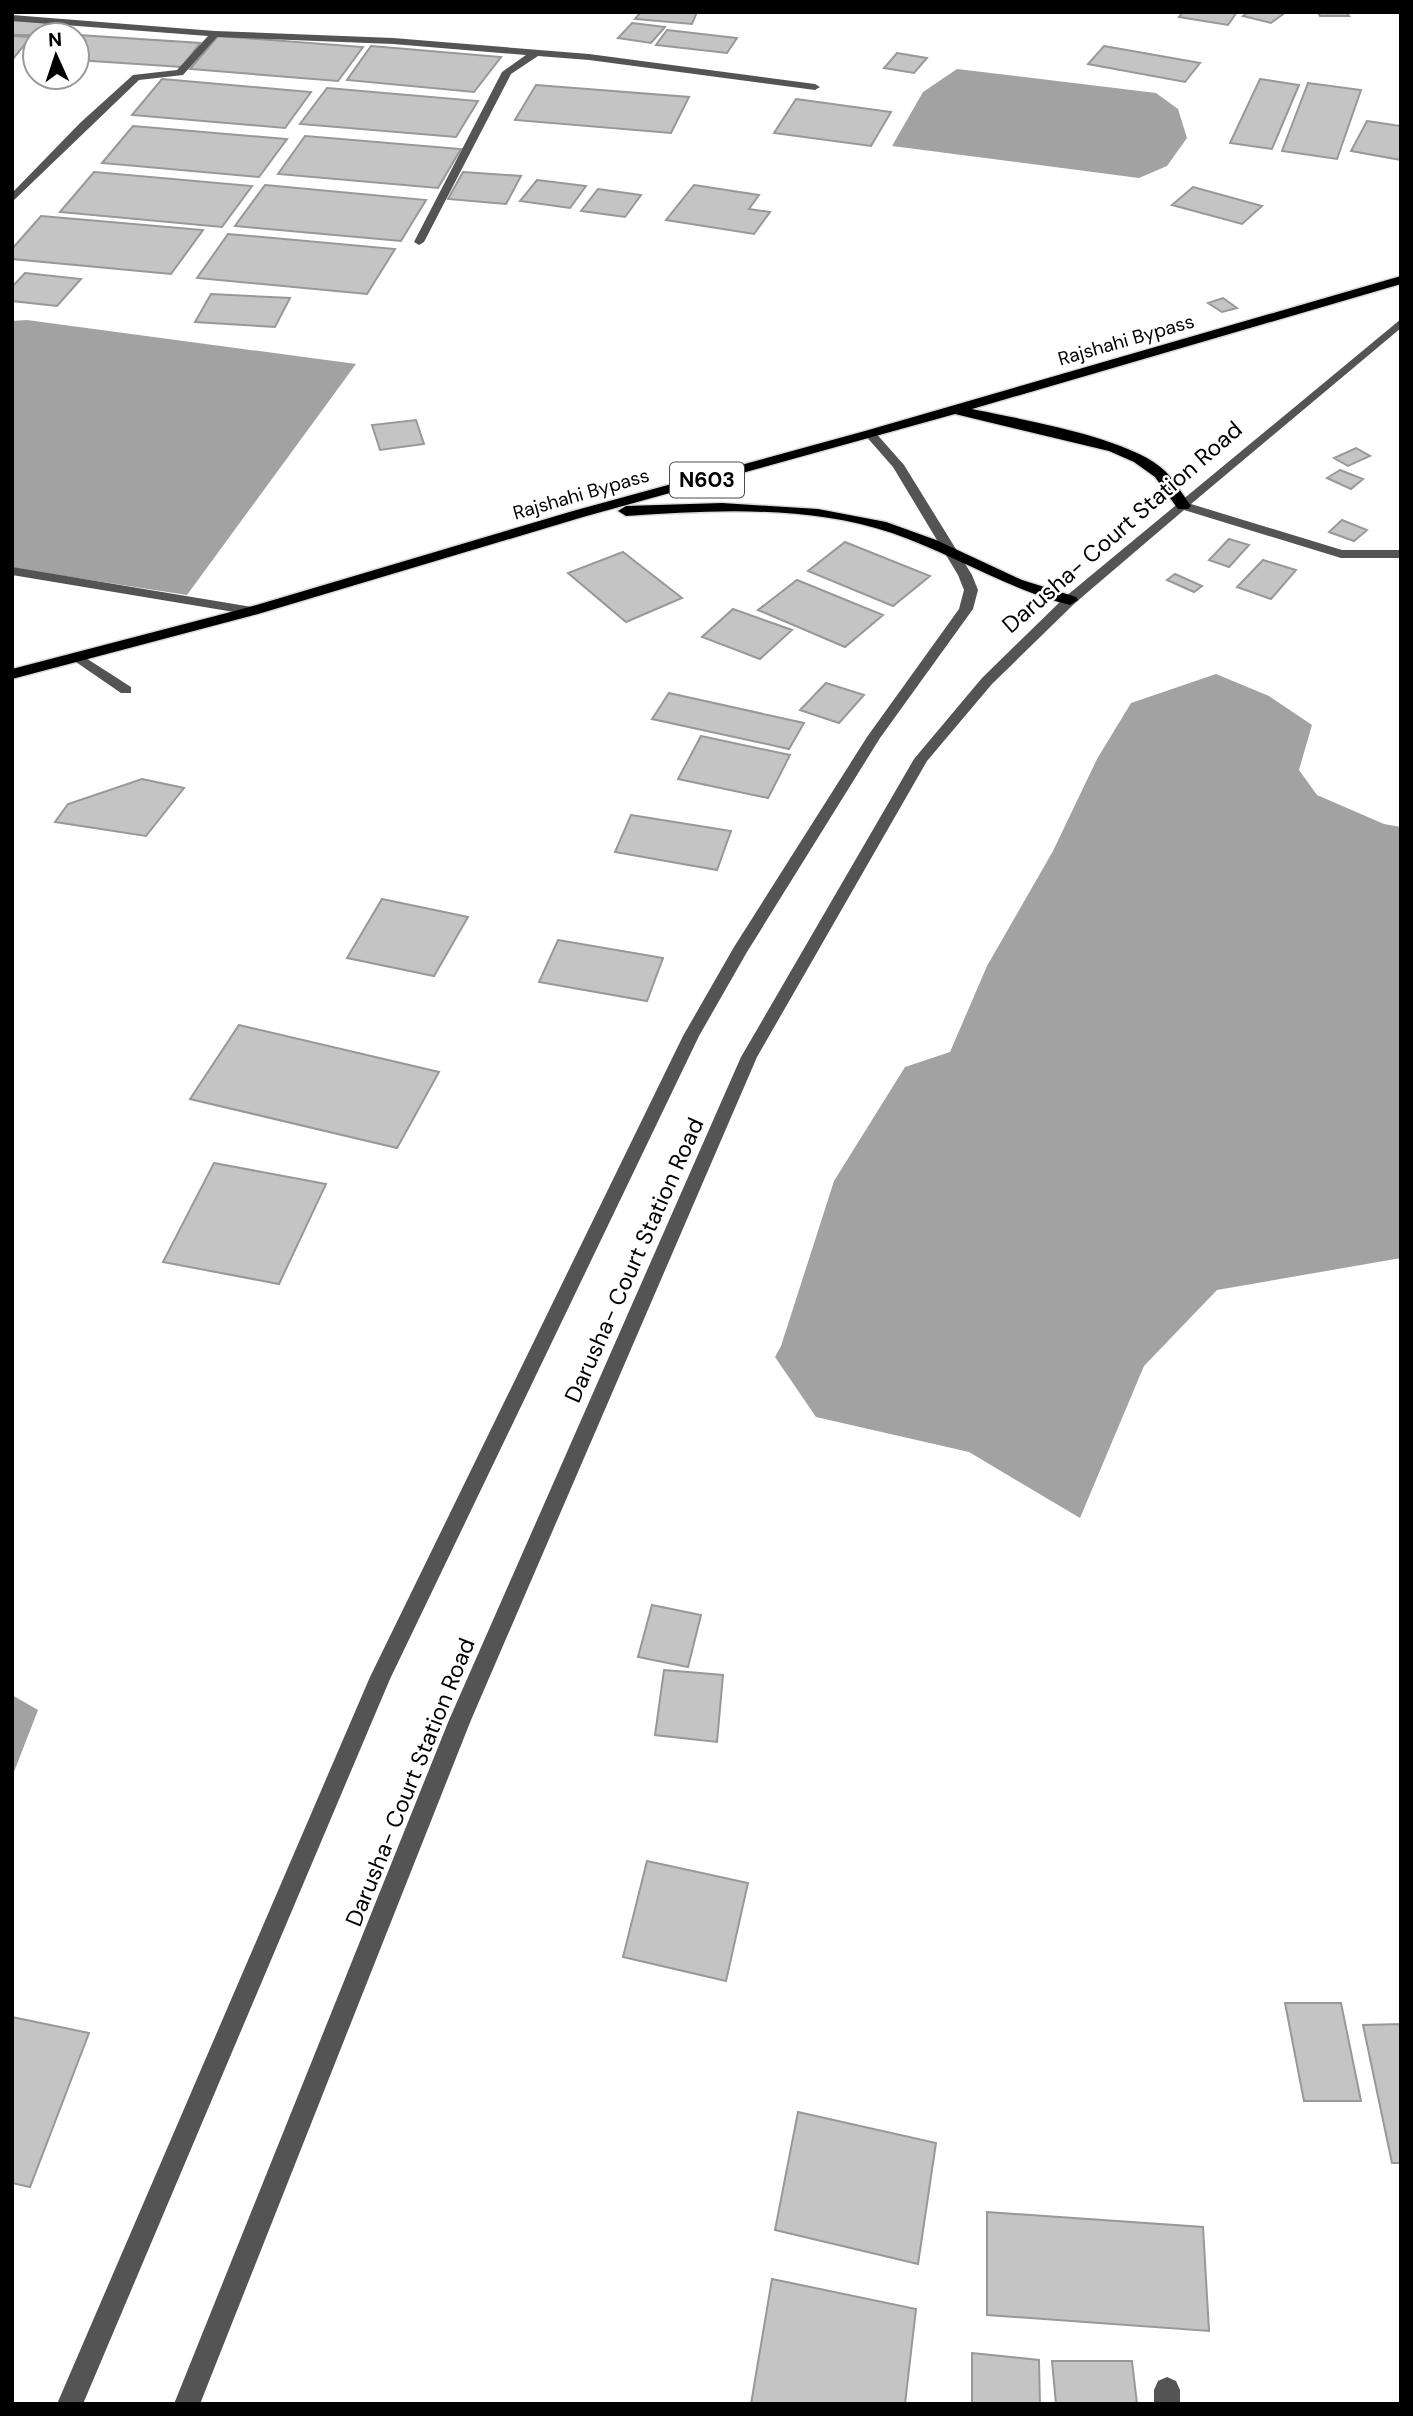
<svg xmlns="http://www.w3.org/2000/svg" width="1413" height="2416" viewBox="0 0 1413 2416" font-family="'DM Sans',sans-serif">
<style>
.water{fill:#a2a2a2}
.building{fill:#c4c4c4;stroke:#989898;stroke-width:2}
.lines{fill:none;stroke-linecap:round;stroke-linejoin:round}
.highway-casing{stroke:#dbdbdb;stroke-width:3}
.minor{fill:#545454;fill-rule:evenodd}
.highway{fill:#000;fill-rule:evenodd}
.labels{text-anchor:middle;dominant-baseline:central;stroke-width:5;stroke-linejoin:round;paint-order:stroke}
.far-street-label{font-size:19px;fill:#000;stroke:#fff}
.shield{fill:#fff;stroke:#4c4c4c;stroke-width:2}
.shield-label{font-size:21px;font-weight:bold;fill:#000}
.street-label{font-size:23px;fill:#000;stroke:#fff}
</style>
<rect width="100%" height="100%" fill="#fff"/>
<path class="water" d="M957,69L1156,93L1178,109L1187,138L1167,166L1139,178L892,146L923,92Z
M27,320L356,364L187,595L12,568V321Z
M1216,674L1269,696L1312,725L1299,770L1317,795L1384,824L1401,827V1258L1217,1290L1144,1366L1080,1518L969,1452L816,1417L775,1357L781,1346L834,1181L905,1067L950,1052L987,966L1053,851L1097,759L1131,703Z
M12,1695L38,1710L12,1777Z"/>
<path class="building" d="M641,12H697L692,24L635,19Z
M1183,12H1237L1228,25L1179,17Z
M1248,12H1286L1271,23L1243,16Z
M1318,12H1346L1349,16H1320Z
M12,20L51,23L40,35H12Z
M632,23L665,27L651,43L618,38Z
M667,30L737,38L727,53L656,45Z
M48,33L200,43L182,67L77,60V35H47Z
M12,36L31,37L12,60Z
M218,36L363,47L338,81L190,69Z
M371,46L501,57L474,92L347,80Z
M1104,46L1200,63L1185,82L1088,64Z
M897,53L927,58L914,73L884,68Z
M162,79L311,92L285,128L132,115Z
M1260,79L1299,85L1272,149L1230,143Z
M1308,83L1361,90L1337,159L1282,151Z
M536,85L689,97L671,133L515,120Z
M327,88L478,101L456,137L300,124Z
M796,99L891,112L871,146L774,133Z
M1367,121L1401,126V160L1351,151Z
M133,126L287,139L259,177L102,163Z
M305,136L461,149L438,188L278,174Z
M94,172L252,186L222,227L60,212Z
M463,172L521,176L506,204L448,199Z
M537,180L586,186L570,208L520,201Z
M265,185L426,200L401,241L235,226Z
M694,185L759,195L749,209L770,212L754,234L666,220Z
M1193,187L1262,206L1242,224L1172,205Z
M598,189L641,195L625,217L581,211Z
M41,216L203,230L171,274L12,259V249Z
M228,234L395,249L367,294L197,278Z
M25,273L81,279L57,306L12,301V287Z
M211,294L290,298L275,327L195,322Z
M1223,298L1237,308L1222,312L1208,303Z
M416,420L424,444L380,450L372,425Z
M1356,448L1370,456L1348,466L1334,458Z
M1340,470L1363,479L1351,489L1327,478Z
M1342,520L1367,530L1354,541L1329,532Z
M1229,539L1249,545L1229,567L1209,560Z
M845,542L930,576L893,606L808,571Z
M623,552L682,598L626,622L568,573Z
M1263,560L1296,570L1271,599L1237,587Z
M1175,574L1202,586L1194,592L1167,580Z
M797,580L883,615L845,647L758,610Z
M733,609L792,630L760,659L702,637Z
M826,683L864,695L839,723L800,710Z
M669,693L804,723L789,749L652,719Z
M701,736L790,755L768,798L678,779Z
M142,779L184,788L146,836L55,822L68,804Z
M631,815L731,831L717,870L615,852Z
M382,899L468,917L434,976L347,958Z
M558,940L663,958L647,1001L539,982Z
M239,1025L439,1072L397,1148L190,1099Z
M214,1163L326,1184L279,1284L163,1262Z
M652,1605L701,1615L688,1667L638,1657Z
M664,1670L723,1675L717,1742L655,1735Z
M647,1861L748,1883L726,1981L623,1957Z
M1285,2003H1341L1361,2101H1304Z
M12,2017L89,2033L30,2187L12,2183Z
M1401,2024V2163H1392L1363,2025Z
M798,2112L936,2143L918,2264L775,2230Z
M987,2212L1203,2227L1209,2331L987,2315Z
M772,2279L916,2309L905,2404H751Z
M972,2353L1039,2360L1040,2404H972Z
M1052,2361H1132L1137,2404H1056Z"/>
<g class="lines">
<defs>
<path id="highway" d="M1401,276V284L972,409C1020,419 1132,438 1165,471C1175,481 1183,495 1191,506L1188,509H1178L1155,477L1134,462L1109,451L955,414L583,517L258,614L12,679V669L246,608L573,511L865,431Z
M722,503L818,509L886,522L936,540L1022,580L1076,597L1078,600L1070,605C1007,589 953,554 892,533C808,505 713,510 626,516L618,511L626,506Z"/>
</defs>
<use href="#highway" class="highway-casing"/>
<path class="minor" d="M12,15L215,31L393,38L589,54L815,84L820,87L815,90L589,60L538,56L511,74L424,242L419,245L414,242L502,72L526,55L393,44L217,37L183,75L139,80L12,202V193L80,123L133,75L177,70L208,36L12,21Z
M1401,319V328L1191,504L1342,550H1401V558H1341L1184,510L1075,603L992,684L927,761L757,1057L471,1720L200,2404H174L449,1720L741,1057L914,759L982,678L1065,597Z
M870,430L874,431L904,465L972,575L978,590L973,609L880,738L747,952L699,1036L390,1679L83,2404H57L370,1677L683,1036L734,947L867,737L959,609L964,590L958,575L893,467L864,434Z
M12,567L252,607L259,611L252,615L12,575Z
M78,653L131,687V693H121L73,660L71,657Z
M1167,2377L1176,2381L1180,2390V2404H1154V2390L1158,2381Z"/>
<use href="#highway" class="highway"/>
</g>
<g class="labels">
<g class="far-street-label">
<text transform="translate(1126 340) rotate(-16)">Rajshahi Bypass</text>
<text transform="translate(581 494) rotate(-16)">Rajshahi Bypass</text>
</g>
<rect class="shield" x="670" y="462.5" width="74" height="35" rx="5"/>
<g class="shield-label">
<text x="707" y="480">N603</text>
</g>
<g class="street-label">
<text transform="translate(1122 527) rotate(-41)">Darusha- Court Station Road</text>
<text transform="translate(634 1260) rotate(-66)">Darusha- Court Station Road</text>
<text transform="translate(410 1782) rotate(-68)">Darusha- Court Station Road</text>
</g>
</g>
<rect width="1413" height="2416" fill="none" stroke="#000000" stroke-width="28"/>
<g transform="translate(56 56) rotate(357)"><circle r="33" fill="#ffffff" stroke="#999999" stroke-width="2"/>
<path d="M0-5L12 26L0 18L-12 26Z" fill="#000000"/>
<text y="-10" font-size="19" font-weight="bold" text-anchor="middle" fill="#000000">N</text>
</g>
</svg>
